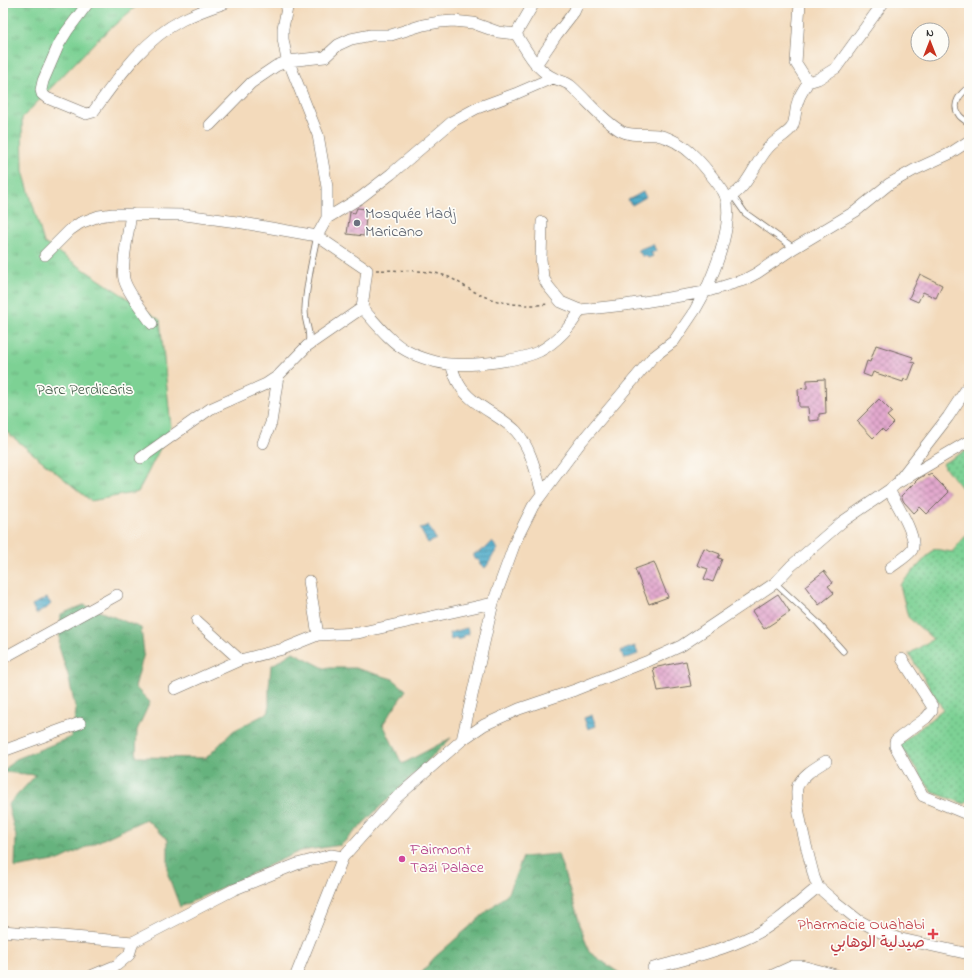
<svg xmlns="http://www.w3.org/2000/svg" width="972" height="978" viewBox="0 0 972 978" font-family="'Indie Flower','Playpen Sans Arabic',sans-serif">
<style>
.grass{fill:url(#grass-dots);stroke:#547e60}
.forest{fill:url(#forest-crowns);stroke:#486f54}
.park{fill:url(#park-tufts);stroke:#547e60}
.water{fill:url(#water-rules);stroke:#3a6a7a}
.building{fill:url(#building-cross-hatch)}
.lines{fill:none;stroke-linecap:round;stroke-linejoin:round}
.lane-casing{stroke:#71685d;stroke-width:7}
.street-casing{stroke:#71685d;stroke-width:12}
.path{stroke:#71685d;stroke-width:1.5;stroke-dasharray:3 3;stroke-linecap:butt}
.lane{stroke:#fff;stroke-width:5.5}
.street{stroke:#fff;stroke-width:11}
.worship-dot{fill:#6b7280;stroke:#fdfcf7;stroke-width:1.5}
.hotel-dot{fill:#d1479c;stroke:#fdfcf7;stroke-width:1.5}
.health-dot{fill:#e0444e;stroke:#fdfcf7;stroke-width:1.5}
.labels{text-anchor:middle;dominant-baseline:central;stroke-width:3.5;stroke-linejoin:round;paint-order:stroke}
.worship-label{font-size:16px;fill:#5b616d;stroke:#fdfcf7;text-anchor:start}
.park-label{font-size:16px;fill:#445d4a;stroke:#fdfcf7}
.hotel-label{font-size:16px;fill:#b23c85;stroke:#fdfcf7;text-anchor:start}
.health-label{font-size:16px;fill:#be3a42;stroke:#fdfcf7;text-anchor:end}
</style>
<defs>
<pattern id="grass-dots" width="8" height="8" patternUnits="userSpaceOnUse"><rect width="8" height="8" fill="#7dd194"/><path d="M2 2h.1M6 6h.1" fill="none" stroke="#67aa79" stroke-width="1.8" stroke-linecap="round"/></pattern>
<pattern id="forest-crowns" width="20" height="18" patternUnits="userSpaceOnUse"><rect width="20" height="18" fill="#66b37e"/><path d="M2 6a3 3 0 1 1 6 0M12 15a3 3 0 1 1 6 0" fill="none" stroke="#549267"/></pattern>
<pattern id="park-tufts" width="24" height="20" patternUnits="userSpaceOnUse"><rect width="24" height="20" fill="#7dd194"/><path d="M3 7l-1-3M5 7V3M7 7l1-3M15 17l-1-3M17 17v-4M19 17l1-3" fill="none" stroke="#67aa79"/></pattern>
<pattern id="water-rules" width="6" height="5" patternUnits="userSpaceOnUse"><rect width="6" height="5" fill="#49a9c8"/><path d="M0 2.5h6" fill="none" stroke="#3d8aa3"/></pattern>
<pattern id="building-cross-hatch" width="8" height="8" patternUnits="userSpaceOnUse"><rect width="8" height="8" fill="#e3a9ce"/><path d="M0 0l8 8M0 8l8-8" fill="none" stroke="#b88aa7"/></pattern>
</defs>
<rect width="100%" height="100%" fill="#fdfcf7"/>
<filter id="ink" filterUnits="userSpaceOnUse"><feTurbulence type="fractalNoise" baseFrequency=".025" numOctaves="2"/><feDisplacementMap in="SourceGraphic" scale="8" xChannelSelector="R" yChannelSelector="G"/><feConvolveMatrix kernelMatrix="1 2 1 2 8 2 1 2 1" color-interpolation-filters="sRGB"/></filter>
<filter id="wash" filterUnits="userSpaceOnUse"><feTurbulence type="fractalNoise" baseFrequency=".012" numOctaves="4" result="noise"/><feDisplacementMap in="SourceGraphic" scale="16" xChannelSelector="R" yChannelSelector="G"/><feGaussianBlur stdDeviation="0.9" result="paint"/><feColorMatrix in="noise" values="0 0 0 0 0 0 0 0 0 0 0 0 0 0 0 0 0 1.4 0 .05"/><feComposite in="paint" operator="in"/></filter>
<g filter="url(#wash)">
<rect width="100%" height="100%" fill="#f3dabb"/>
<path class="grass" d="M969,449V496L942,464Z
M969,532V800L965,804L932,792L900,745L943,709L909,654L933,639L908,617L900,585L934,549L952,552Z"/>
<path class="forest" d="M84,605L141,628L144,653L135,687L150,702L137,730L136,757L206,758L233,731L269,712V687L271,666L293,652L324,668H355L393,679L406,690L383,724L402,764L451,738L341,845L300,851L180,907L168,875V840L146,819L59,860L15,868L16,836L8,805L36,775L3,772L14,760L71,737L76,711L68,675L59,647L61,614Z
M558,854L589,952L622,975H420L434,958L508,893L523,857Z"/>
<path class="park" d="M3,3H140L96,41L22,118L23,171L44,243L160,320L171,427L138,492L91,501L3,429Z"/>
<path class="water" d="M643,192L646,197L632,205L628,200Z
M653,244L656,251L651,253L653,256L648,258L646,256L643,257L638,250Z
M428,525L436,539L428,543L420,529Z
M492,542L498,549C492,554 491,562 485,568L480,564L479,560L474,559V554L479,552L483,549L484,550Z
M47,598L51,604L47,608L36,614L32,605Z
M467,628L469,634L463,636L464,638L458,640L457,638L451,640L449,633Z
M635,646L638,654L624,659L621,651Z
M592,715L596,726L588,729L584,718Z"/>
<g id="blocks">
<path class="building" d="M357,208L367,209L364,236L347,234L350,212L355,213Z
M920,274L942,285L936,298L923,292L918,302L909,298Z
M876,345L913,357L911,362L915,363L908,381L904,379L903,382L873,372L871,377L863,374L867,361L870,362Z
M825,379L826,413L819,414V420L809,421L808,407H799L798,389L807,388V380Z
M879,399L892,412L887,416L894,423L885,432L882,429L873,438L857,421Z
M926,474L928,476L931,474L949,492L927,514L920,507L914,513L904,502L901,496L918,479Z
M704,548L720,554L718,558L722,559L713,582L704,579L708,569L697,565Z
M654,562L668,597L649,604L635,569Z
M824,571L833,583L828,586L834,593L819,605L805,586Z
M778,594L790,612L764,629L752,611Z
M686,661L691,686L658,691L653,668Z"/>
</g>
</g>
<g filter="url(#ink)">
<use href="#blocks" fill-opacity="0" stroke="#71685d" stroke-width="1"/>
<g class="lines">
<defs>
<path id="lane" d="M969,87C961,93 951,104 959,115C961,118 966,121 969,123
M733,196L745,213L794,248
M308,344C312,334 304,321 305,310C306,285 312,261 317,236
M775,583L817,622L843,651"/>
<path id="street" d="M88,3L67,31L59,44L43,81L41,90L42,94L47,98L86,114L93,112C118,78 143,40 182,20C196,13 210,8 225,3
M288,3L283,28V39L286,55L318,135L327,187V218L317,236
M800,3L796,63L808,82L818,79L836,68L883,3
M516,34C526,49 534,67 550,76C557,81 564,80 571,86C588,101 602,120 621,131C632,137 646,133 657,135C686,140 707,169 723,191C737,215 716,268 705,292L625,305L580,310L561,302L548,286L543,277L541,259L542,222
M516,34L534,3
M536,65L557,34L574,12L578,3
M210,125L251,83L276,66L288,61L325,57L338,45L351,39L371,35H391L423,25L440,22L453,21L473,23L498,32L516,34
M727,198C748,190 754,163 769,147C774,141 789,133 792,127C796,120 795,109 798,101C800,94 805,88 808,82
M131,214C129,229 121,266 124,279C127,292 144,312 152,324
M327,218L360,198L391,174L453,121L477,108L515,94L552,78
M45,255L70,230L80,223L99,216L113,214L185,215L237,222L317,236L367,270L362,308C376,323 389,341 407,351C418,357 439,364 451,364C474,366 520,361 540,351C556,342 572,326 580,310
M451,364C453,371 455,378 459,384C470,405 499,414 516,431C531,448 536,473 542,493
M263,443L271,423L278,376
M141,458L210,409L266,384L278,376L307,346L362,308
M900,479L948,417L969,385
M889,490C895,501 919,539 912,550C908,556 896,563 890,568
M309,581L318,635
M197,621L240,660
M3,658L117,595
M902,659L932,706V711L926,718L896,740L895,742V746L923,796L969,815
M175,689L240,660L283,649L318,635L358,633L493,603
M462,740L484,725L519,709L575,690L648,661L681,646L775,583L791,566L842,522L889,490L896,484L969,441
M3,751L80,723
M826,761C815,768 804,774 798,785C792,798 810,860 814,877L818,887L833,900L858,920L882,933L897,938L969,954
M3,931L133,942L233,890L297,864L331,855L343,857
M653,968C686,959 721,951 752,936C774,926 799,902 818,887
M93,975L117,965L129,955L133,942
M296,975L343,857L396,798L462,740L493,603L516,540L533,506L581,442L652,358L674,341L695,310L705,292L744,280L757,273L794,248L856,211L889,184L914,170L949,154L969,141
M773,975L793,966H802L836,975"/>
</defs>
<use href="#lane" class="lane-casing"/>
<use href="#street" class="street-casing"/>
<path class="path" d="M376,270C399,271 422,269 443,275C454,278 463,286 473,291C496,304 523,307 549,304"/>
<use href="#lane" class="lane"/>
<use href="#street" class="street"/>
</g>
</g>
<circle class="worship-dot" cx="357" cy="223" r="4"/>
<circle class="hotel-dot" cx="402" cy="859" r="4"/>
<path class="health-dot" d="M931 928h4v4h4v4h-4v4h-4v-4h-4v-4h4z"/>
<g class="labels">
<g class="worship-label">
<text x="365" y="214">Mosquée Hadj<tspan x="365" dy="18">Maricano</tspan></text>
</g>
<g class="park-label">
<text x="85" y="390">Parc Perdicaris</text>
</g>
<g class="hotel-label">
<text x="410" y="850">Fairmont<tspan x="410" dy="18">Tazi Palace</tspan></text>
</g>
<g class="health-label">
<text x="925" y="925">Pharmacie Ouahabi<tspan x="925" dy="18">صيدلية الوهابي</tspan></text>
</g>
</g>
<rect width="972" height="978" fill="none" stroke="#fdfcf7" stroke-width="16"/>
<g transform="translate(930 42)"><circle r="19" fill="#fdfcf7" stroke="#a9a8a5"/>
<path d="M0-3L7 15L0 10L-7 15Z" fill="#c8321e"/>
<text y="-6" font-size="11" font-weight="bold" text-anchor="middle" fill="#2b2b2b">N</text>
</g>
</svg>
